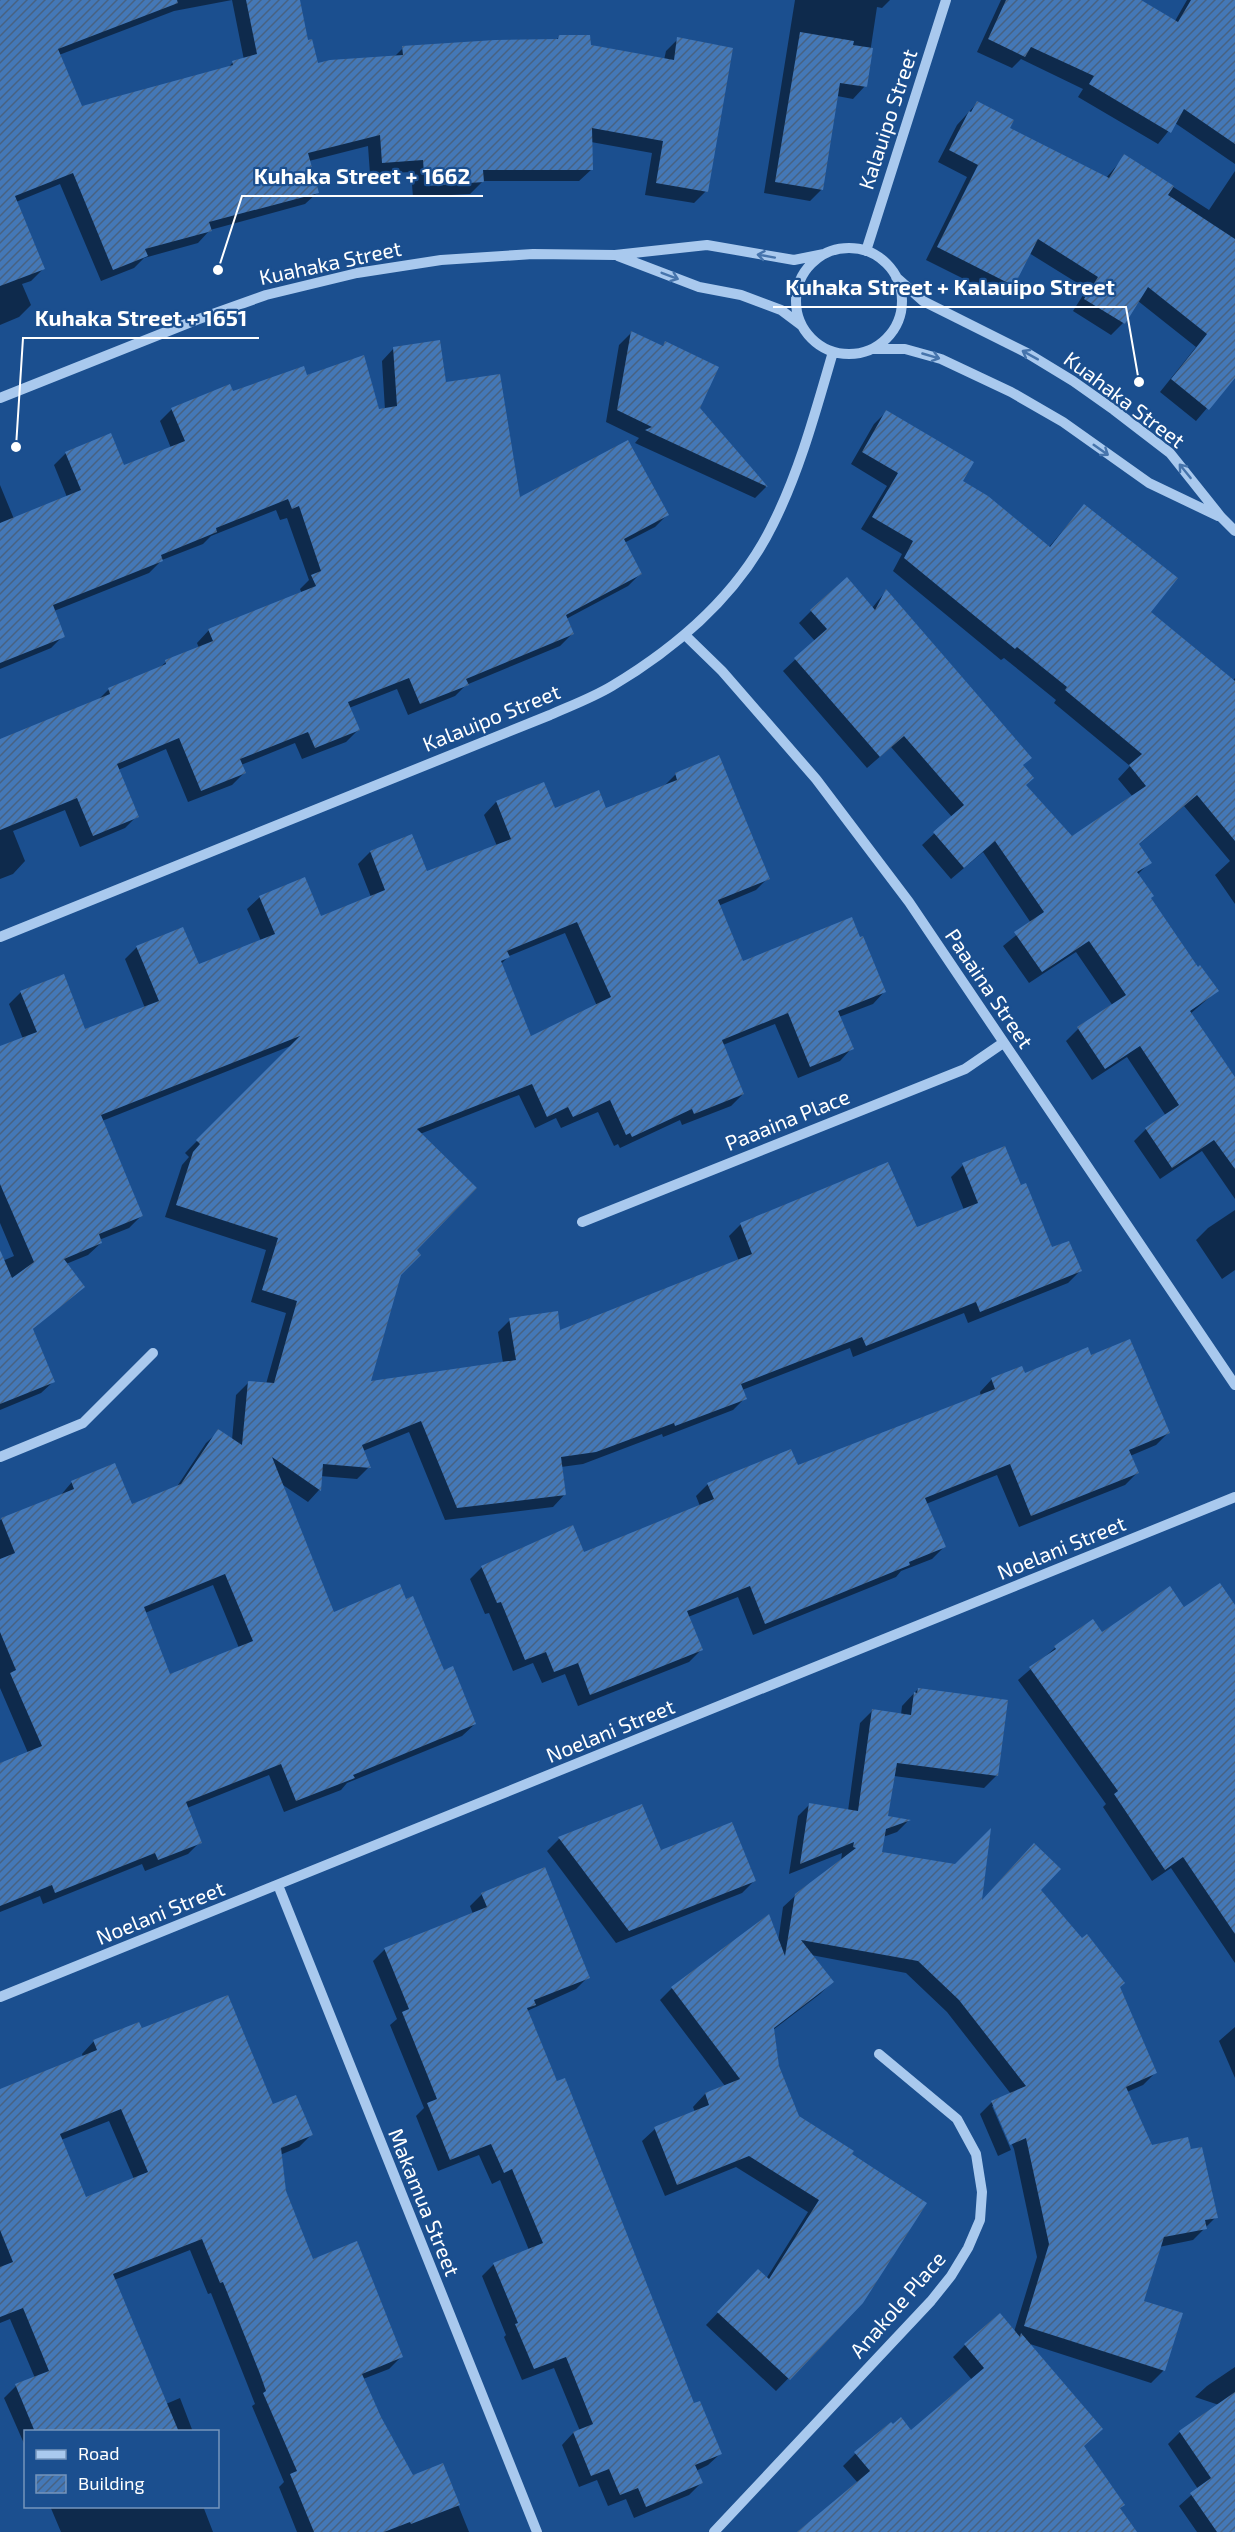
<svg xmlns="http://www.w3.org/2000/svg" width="1235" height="2532" viewBox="0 0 1235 2532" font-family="'Exo 2',sans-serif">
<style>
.shadow{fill:#0007;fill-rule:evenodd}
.building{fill:url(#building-hatch);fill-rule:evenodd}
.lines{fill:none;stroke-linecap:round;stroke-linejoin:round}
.minor{stroke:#a9c9ee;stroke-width:10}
.oneway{stroke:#4674ac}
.labels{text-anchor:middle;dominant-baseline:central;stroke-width:4.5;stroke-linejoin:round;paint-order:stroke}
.street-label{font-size:21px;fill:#fff;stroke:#1b4f8f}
.leader{fill:none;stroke:#fff;stroke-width:2}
.callout-dot{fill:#fff;stroke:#1b4f8f;stroke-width:2}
.callout-label{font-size:22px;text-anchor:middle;font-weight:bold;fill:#fff;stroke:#1b4f8f;stroke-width:4.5;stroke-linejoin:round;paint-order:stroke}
</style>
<defs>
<pattern id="building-hatch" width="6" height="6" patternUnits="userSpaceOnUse" patternTransform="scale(1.5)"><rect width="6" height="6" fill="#4478b7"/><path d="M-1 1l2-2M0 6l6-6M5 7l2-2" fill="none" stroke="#486282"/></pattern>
</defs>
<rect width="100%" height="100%" fill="#1b4f8f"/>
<path class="shadow" d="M0,0H298L306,42L317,64L394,57L403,48L555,41L559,37L589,47L664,60L666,51L678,39L706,191L694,203L645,195L652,153L591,142L592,169L579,181H483L470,194L413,197L411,172L370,174L368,146L309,161L318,192L305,204L210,230L198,243L144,258L134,268L101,281L60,184L16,202L43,269L31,281L22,284L31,305L19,317L0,325ZM232,0L244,60L233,62L228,68L81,108L59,55L174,11Z
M795,0H890L882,8L877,7L865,86L853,99L837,96L822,189L810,201L764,193Z
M1001,0H1138L1175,21L1187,0H1235V164L1175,123L1158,144L1078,97L1083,89L1021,59L1012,68L977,52Z
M977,103L1008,129L1106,178L1125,156L1209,210L1235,171V375L1196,421L1160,392L1196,347L1138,301L1123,323L1111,335L1073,311L1087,289L1029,253L1013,285L1000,297L926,260L967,177L938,162L957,125Z
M631,333L661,347L666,343L698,409L766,487L755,498L635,443L639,438L606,422L619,345Z
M394,348L445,384L518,500L667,515L655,527L624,543L640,574L628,586L566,619L572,634L560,646L466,685L455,696L408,715L397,689L349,708L358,730L346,742L302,759L295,743L241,765L244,773L232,785L188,802L166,749L118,770L137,816L125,828L80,847L65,810L13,831L25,861L13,874L0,879V740L97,701L109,689L158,669L166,662L199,648L197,643L209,630L302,594L300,589L309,580L287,518L280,520L276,510L211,536L203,544L162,560L149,573L54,611L63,636L51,648L0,669V485L14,519L67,497L54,465L66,453L123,467L171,448L160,421L172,409L232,393L306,377L378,411L385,410L382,361Z
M886,412L961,481L1049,547L1084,506L1149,612L1232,681L1235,678V904L1215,875L1230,861L1184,806L1138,845L1150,862L1137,875L1149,899L1197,969L1217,991L1190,1014L1235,1077V1199L1202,1151L1160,1179L1134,1141L1146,1129L1166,1116L1127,1057L1092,1080L1066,1041L1078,1029L1113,1006L1076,952L1029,983L1003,946L1031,923L983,852L951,879L922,845L952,817L891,747L867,768L783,671L815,641L799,623L811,611L872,608L886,591L1022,766L1024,786L1072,838L1133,797L1118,779L1130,766L1054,703L1056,700L1004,658L1001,660L893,571L902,554L861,529L887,486L851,464L874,424Z
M719,757L768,878L756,890L718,906L742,963L885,991L873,1004L839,1017L852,1048L840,1061L798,1078L775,1024L723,1045L743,1094L731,1106L682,1125L680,1120L620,1148L618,1144L614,1146L598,1112L561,1128L556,1118L535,1128L519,1095L420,1134L415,1250L400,1274L369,1383L503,1363L498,1332L510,1320L559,1332L739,1261L729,1236L741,1224L916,1229L964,1210L951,1177L963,1165L1020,1187L1052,1249L1080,1271L1068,1283L968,1323L964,1313L853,1357L850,1348L742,1390L745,1398L733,1410L663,1437L662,1434L583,1464L561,1467L565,1494L553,1507L445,1520L409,1432L363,1451L369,1467L357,1479L320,1476L319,1490L308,1502L280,1483L333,1614L443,1672L475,1724L462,1736L347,1783L341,1790L284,1812L269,1775L187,1808L200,1842L188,1854L145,1871L142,1864L43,1904L40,1896L0,1912V1807L28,1753L0,1688V1520L60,1496L72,1482L131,1506L176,1488L206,1443L219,1431L232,1440L236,1395L248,1383L266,1384L286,1313L251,1302L266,1250L165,1217L182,1165L189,1157L185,1153L293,1045L102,1121L141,1216L129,1228L99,1240L101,1243L88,1255L66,1264L83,1286L32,1330L54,1381L41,1393L0,1410V1262L14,1256L0,1223V1048L23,1039L9,1004L21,992L84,1031L145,1008L125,959L137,947L198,966L261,941L247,909L260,897L320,918L371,897L358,864L370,852L426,873L497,846L484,815L496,802L544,784L554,810H606L662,788L675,775ZM565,933L597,1006L530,1038L501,964L509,956ZM213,1585L239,1648L169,1676L145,1613Z
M1235,1210V1270L1222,1279L1196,1240L1208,1228Z
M1090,1357L1168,1433L1156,1445L1130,1456L1137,1473L1125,1485L1019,1527L997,1475L926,1504L944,1547L932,1559L901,1571L896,1577L753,1635L738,1597L688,1617L701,1650L689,1662L578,1706L565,1674L542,1683L533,1663L513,1671L489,1613L485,1614L470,1579L482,1567L584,1554L700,1506L696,1496L708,1484L797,1467L981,1396L980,1392L992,1379L1024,1375Z
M1235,1608V1963L1171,1868L1152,1881L1103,1807L1106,1804L1018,1680L1055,1648L1093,1621L1101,1634L1184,1609Z
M918,1689L997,1775L984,1788L894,1776L886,1817L908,1821L897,1832L883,1837L880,1853L980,1903L1039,1890L1119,1988L1155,2073L1143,2085L1127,2092L1151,2147L1216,2217L1193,2240L1159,2247L1142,2302L1181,2314L1163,2371L1151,2383L1027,2343L1082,2447L1135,2532H799L858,2483L843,2466L855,2454L891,2424L911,2432L972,2380L953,2357L965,2345L1000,2315L1014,2332L1037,2257L1014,2149L995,2106H992L1011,2150L998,2156L980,2114L992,2102L1011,2094L947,2012L906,1973L811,1955L832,1982L820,1994L773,2030L777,2066L862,2302L776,2391L706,2325L758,2271L766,2279L808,2212L736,2167L665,2196L642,2141L655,2129L695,2112L693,2107L705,2094L725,2086L660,2000L672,1988L778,1942L783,1907L796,1895L841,1861L842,1853L789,1874L798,1816L810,1804L848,1811L860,1723L872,1711L901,1715L902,1706Z
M641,1806L660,1852L754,1881L742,1893L616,1943L547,1851L559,1839Z
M482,1894L588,1977L576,1989L527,2011L694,2405L720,2454L708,2465L696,2471L701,2483L689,2495L634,2518L626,2499L608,2506L597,2480L579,2487L562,2445L573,2433L580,2431L554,2368L522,2380L504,2337L506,2335L482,2276L494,2264L529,2250L500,2180L492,2184L479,2155L438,2171L416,2116L424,2108L390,2025L397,2019L373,1961L385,1949L473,1914L470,1906Z
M1235,2027V2078L1219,2041Z
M141,2029L272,2106L311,2135L299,2147L280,2155L284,2191L312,2261L401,2357L389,2369L363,2379L379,2418L412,2477L442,2465L469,2532H297L279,2487L284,2482L252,2406L255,2404L248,2386L211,2293L208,2294L190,2250L114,2280L166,2404L180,2398L193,2432H26V2448L4,2398L16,2386L35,2378L10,2319L0,2323V2091L83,2057L82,2054L94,2041ZM109,2121L134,2179L85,2199L61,2140Z
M1235,2367V2532H1197L1179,2506L1198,2489L1168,2444L1180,2432L1219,2405L1195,2397L1207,2386Z
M50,2506H203L213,2532H61Z"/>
<path class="building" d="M0,0H177L178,3L58,49L82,106L233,65L232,61L257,54L246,0H300L308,40L312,39L318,63L330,60L403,55L402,46L495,40L558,39L559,35H590L591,45L674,60L677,37L733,48L708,192L656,183L663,141L592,128L593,170H483L484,182L425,186L423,160L382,163L380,135L308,153L319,193L209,222L212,231L145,249L148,256L113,270L73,173L15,196L45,269L0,286Z
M1006,0H1141L1178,22L1191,0H1235V144L1184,109L1171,133L1089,84L1094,76L1031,47L1025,57L988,39Z
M800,32L854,41L853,45L873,48L867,87L840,83L823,190L775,182Z
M977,101L1014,120L1010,128L1109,178L1124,154L1174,186L1168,195L1235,239V378L1209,410L1171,379L1207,334L1148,287L1125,324L1084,299L1098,277L1038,239L1014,286L937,247L978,165L949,150L969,111L971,112Z
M631,331L663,346L665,341L719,367L700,408L768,487L645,430L652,427L617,410Z
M440,340L446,382L500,374L520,497L628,440L669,515L624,539L642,574L566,615L574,634L466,679L469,685L420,704L409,678L348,702L360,730L315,748L308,732L240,759L246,773L201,791L179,738L117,764L139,817L93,836L77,798L0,830V739L110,694L108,688L166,664L165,660L213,641L208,629L316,586L311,575L321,571L299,506L292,509L288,499L216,528L217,532L161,555L163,561L53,605L65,637L0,663V523L81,490L65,452L111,433L124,465L185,441L171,408L230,384L233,391L304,366L307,375L364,355L379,409L397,406L393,347Z
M886,410L974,462L963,481L988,496L1050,547L1084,504L1178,578L1151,612L1235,681V841L1197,795L1139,844L1152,863L1137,872L1154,896L1151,898L1198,967L1200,965L1219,991L1190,1011L1235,1077V1169L1214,1140L1172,1168L1145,1128L1179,1105L1140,1046L1105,1069L1077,1027L1126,995L1089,941L1042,972L1014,932L1044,912L995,841L964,868L933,832L964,805L904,736L880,757L794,658L827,629L810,610L847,577L875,610L886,589L1032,758L1023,765L1034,778L1026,785L1072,836L1146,786L1129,765L1142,754L1065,690L1067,687L1017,647L1015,649L904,558L913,541L872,517L898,473L862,452Z
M719,755L770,879L718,900L743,961L852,917L860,937L863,936L886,992L838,1011L854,1049L810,1067L788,1013L722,1040L744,1094L694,1114L692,1109L632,1137L630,1133L626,1135L610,1100L573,1117L568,1107L547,1117L532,1084L417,1129L477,1188L417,1250L421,1255L401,1275L371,1381L516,1360L509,1318L558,1311L560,1330L752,1254L740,1223L888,1162L917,1227L978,1203L962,1163L1005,1146L1021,1185L1026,1183L1052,1247L1069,1241L1082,1271L980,1312L976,1302L866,1346L862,1337L741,1384L747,1399L675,1426L674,1423L596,1452L561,1457L566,1495L457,1508L421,1421L362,1445L371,1468L323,1464L321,1491L272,1457L334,1612L400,1584L406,1599L413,1596L444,1670L453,1666L476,1724L353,1775L355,1778L296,1801L281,1764L186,1802L202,1843L158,1860L155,1853L55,1893L52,1885L0,1906V1763L42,1746L10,1673L16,1670L0,1632V1559L15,1553L1,1518L74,1489L71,1481L115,1463L132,1504L181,1484L218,1429L242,1445L248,1381L274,1383L297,1301L262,1290L278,1238L176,1205L193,1152L200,1144L196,1140L300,1036L101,1115L143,1216L99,1234L102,1243L64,1259L85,1287L33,1329L55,1382L0,1404V1250L12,1278L34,1262L0,1184V1046L37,1032L20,991L64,974L85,1029L159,1001L136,946L183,927L199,964L275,934L259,896L305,877L321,916L385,890L370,851L412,834L427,871L511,839L496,801L544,782L555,808L599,790L606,808L677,780L675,773ZM577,922L611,997L531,1036L501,961L510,957L507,951ZM225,1574L253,1641L170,1674L144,1607Z
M1130,1339L1170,1433L1129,1450L1139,1473L1031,1516L1010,1464L925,1498L946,1547L909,1562L910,1565L765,1624L750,1586L687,1611L703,1650L590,1695L578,1663L554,1672L546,1652L525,1660L501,1602L497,1603L481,1566L573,1525L584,1552L714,1499L707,1483L791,1449L798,1465L995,1389L991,1378L1022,1366L1025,1373L1088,1347L1091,1355Z
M1220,1583L1235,1605V1934L1183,1857L1165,1870L1114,1794L1118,1791L1029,1667L1056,1649L1054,1646L1093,1619L1102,1632L1170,1586L1184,1607Z
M918,1688L1008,1700L998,1776L897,1763L888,1816L911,1820L886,1829L882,1852L955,1864L991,1828L982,1900L1034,1843L1061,1869L1041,1890L1082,1938L1087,1934L1125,1983L1120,1987L1157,2073L1126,2087L1152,2145L1188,2137L1191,2149L1202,2147L1218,2218L1205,2220L1207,2229L1164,2237L1144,2301L1183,2313L1165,2371L1024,2326L1049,2244L1026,2138L1010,2145L991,2101L1026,2086L959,2000L918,1961L801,1940L834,1982L774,2028L779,2066L799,2116L854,2151L852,2154L927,2203L863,2303L790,2380L717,2312L758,2269L769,2279L819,2200L749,2156L677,2185L654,2127L709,2105L705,2093L740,2079L671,1987L769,1914L785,1956L795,1894L856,1848L853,1847L854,1842L800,1864L809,1803L858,1811L872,1709L911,1715L914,1692L917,1693Z
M642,1804L661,1850L732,1822L756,1881L629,1931L558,1837Z
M545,1867L590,1978L534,2000L536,2005L527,2008L557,2081L565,2078L694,2403L700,2401L722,2454L695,2465L703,2483L646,2507L638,2488L620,2495L609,2469L591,2476L573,2432L593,2424L566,2357L534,2369L515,2324L518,2323L493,2263L543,2243L512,2169L504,2173L491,2144L450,2160L427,2103L437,2099L402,2012L409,2009L384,1948L487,1907L481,1893Z
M228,1995L273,2104L296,2095L313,2135L281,2148L286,2191L313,2259L357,2241L403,2357L362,2374L381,2417L413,2475L443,2463L460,2505L411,2524L410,2522L384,2532H314L290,2474L297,2471L263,2393L266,2391L260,2374L223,2282L220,2283L202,2239L113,2274L179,2432H35L15,2384L49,2371L23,2308L0,2317V2267L13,2262L0,2230V2089L97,2050L93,2040L139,2022L142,2028ZM121,2109L148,2172L86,2197L60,2134Z
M1000,2313L1020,2337L1021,2333L1103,2429L1084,2446L1125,2505L1120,2508L1137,2532H797L870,2471L854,2452L891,2422L893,2424L901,2417L911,2430L984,2368L964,2344Z
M1235,2392V2532H1217L1190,2493L1211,2478L1179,2431Z"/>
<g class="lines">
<path class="minor" d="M796 301a53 53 0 1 1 106 0a53 53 0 1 1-106 0Z
M866,251L946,0
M618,256L699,287L741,295L781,310L801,325
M896,277L923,301L1027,353L1073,381L1114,410L1170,453L1221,517L1235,531
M874,349H905L941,359L1011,392L1063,422L1149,483L1218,516
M0,398L196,320L266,295L357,273L441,260L533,254L615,255L707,245L794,260L824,254
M685,635L722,671L816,779L909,902L1235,1385
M0,937L550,715C570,706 592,698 612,686C677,647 739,594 773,524C800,470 816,410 833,352
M582,1222L965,1069L1003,1043
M0,1457L83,1423L153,1353
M278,1885L537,2532
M0,1997L1235,1497
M714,2532L931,2301L951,2276L968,2248L980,2220L982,2192L976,2154L957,2119L879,2054"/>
</g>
<defs><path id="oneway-shaft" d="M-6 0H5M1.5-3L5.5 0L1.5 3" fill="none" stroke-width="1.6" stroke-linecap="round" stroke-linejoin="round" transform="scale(1.5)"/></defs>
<g class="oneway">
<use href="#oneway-shaft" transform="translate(766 256) rotate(-170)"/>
<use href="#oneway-shaft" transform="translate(670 276) rotate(21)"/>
<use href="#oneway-shaft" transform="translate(1030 355) rotate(-151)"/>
<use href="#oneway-shaft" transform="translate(931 356) rotate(16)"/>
<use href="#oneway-shaft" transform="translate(1101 450) rotate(35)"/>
<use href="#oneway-shaft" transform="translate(1185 471) rotate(-129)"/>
</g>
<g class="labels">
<g class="street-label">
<text transform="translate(887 119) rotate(-72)">Kalauipo Street</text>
<text transform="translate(330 262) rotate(-12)">Kuahaka Street</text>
<text transform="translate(1125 399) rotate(37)">Kuahaka Street</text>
<text transform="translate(491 717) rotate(-22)">Kalauipo Street</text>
<text transform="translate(990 988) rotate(56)">Paaaina Street</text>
<text transform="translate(787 1119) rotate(-22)">Paaaina Place</text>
<text transform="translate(1061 1547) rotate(-22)">Noelani Street</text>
<text transform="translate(610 1730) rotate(-22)">Noelani Street</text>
<text transform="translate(160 1912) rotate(-22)">Noelani Street</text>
<text transform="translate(425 2202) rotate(68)">Makamua Street</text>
<text transform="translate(897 2304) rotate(-49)">Anakole Place</text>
</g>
</g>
<path class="leader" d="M218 270L242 196H483M1139 382L1126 307H773M16 447L23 338H259"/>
<g class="callout-dot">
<circle cx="218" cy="270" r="6"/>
<circle cx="1139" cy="382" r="6"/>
<circle cx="16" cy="447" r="6"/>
</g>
<g class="callout-label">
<text x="362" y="184">Kuhaka Street + 1662</text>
<text x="950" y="295">Kuhaka Street + Kalauipo Street</text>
<text x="141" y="326">Kuhaka Street + 1651</text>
</g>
<rect x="24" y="2430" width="195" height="78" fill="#1b4f8f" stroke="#7695bc" stroke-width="1.5"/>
<rect x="36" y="2450" width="30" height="9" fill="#a9c9ee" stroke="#7695bc" stroke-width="1.5"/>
<text x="78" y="2460" font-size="18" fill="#ffffff">Road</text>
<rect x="36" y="2475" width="30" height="18" fill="url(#building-hatch)" stroke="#7695bc" stroke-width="1.5"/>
<text x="78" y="2490" font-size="18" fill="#ffffff">Building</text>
</svg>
